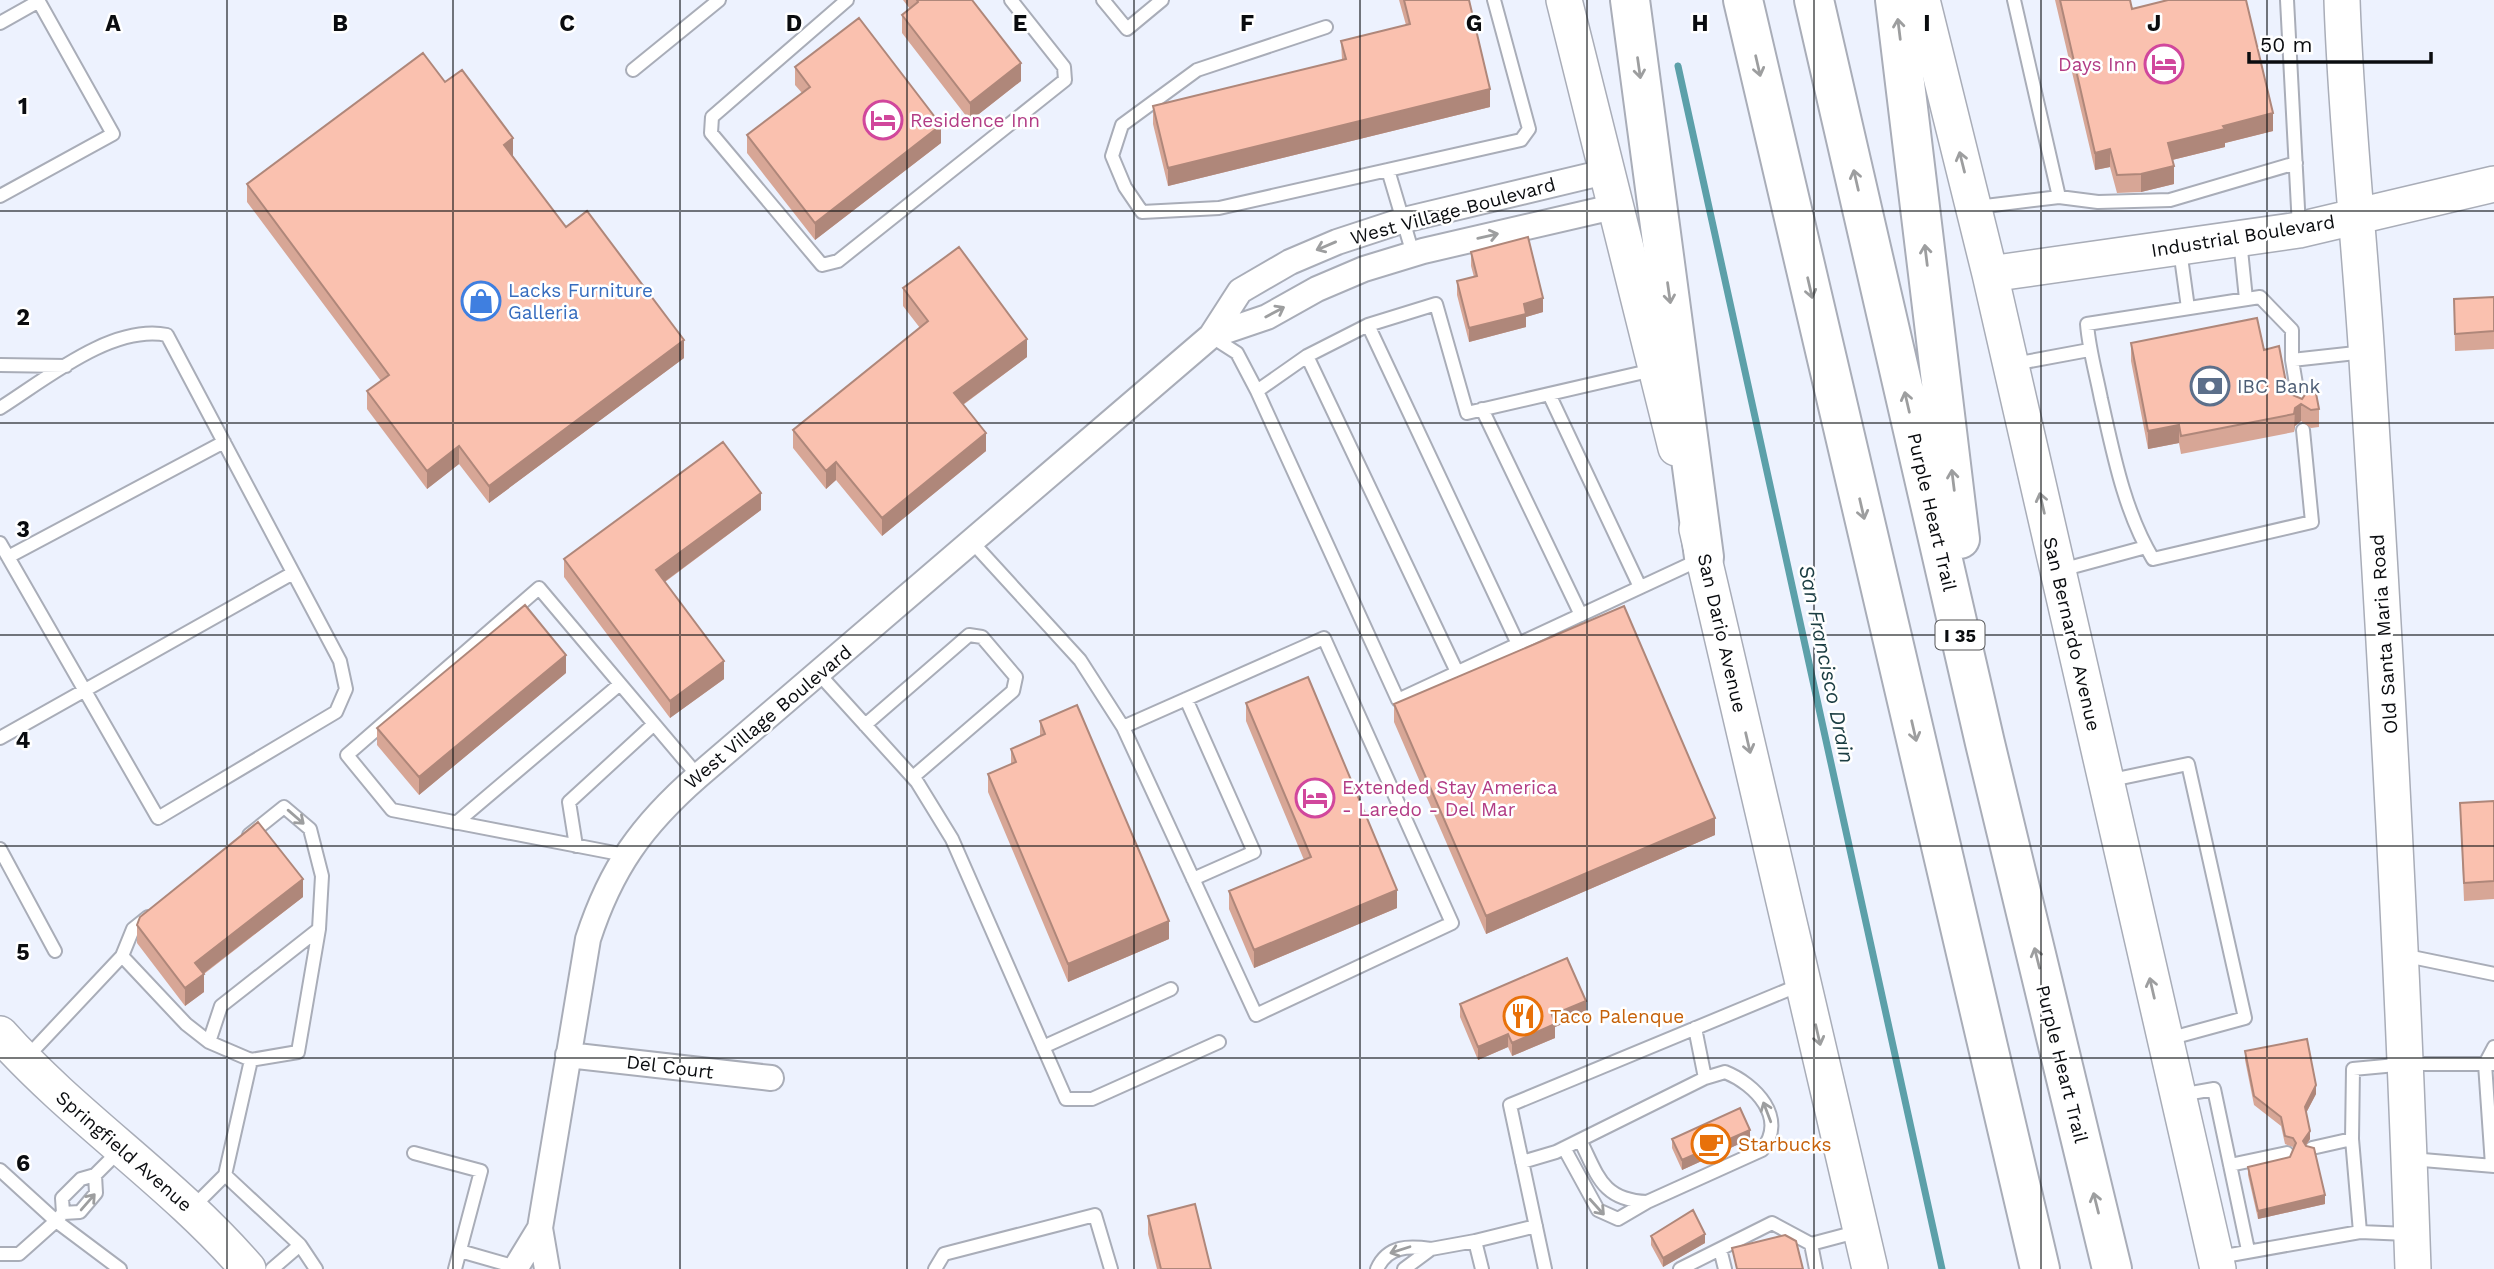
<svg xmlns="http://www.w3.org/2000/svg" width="2494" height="1269" viewBox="0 0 2494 1269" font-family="'Work Sans',sans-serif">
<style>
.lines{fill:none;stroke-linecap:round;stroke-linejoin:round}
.stream{stroke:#5ca0a9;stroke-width:7}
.lane-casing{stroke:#a9adb8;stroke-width:16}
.street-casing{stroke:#a9adb8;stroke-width:28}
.secondary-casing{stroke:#a9adb8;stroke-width:38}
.highway-casing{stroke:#a9adb8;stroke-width:42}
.lane{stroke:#fff;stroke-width:12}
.street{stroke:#fff;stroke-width:24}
.secondary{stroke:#fff;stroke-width:35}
.highway{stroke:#fff;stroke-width:38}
.wall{fill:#d7a696}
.shaded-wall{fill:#af877a}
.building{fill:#fac1af;stroke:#af877a;stroke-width:2}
.oneway{stroke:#9d9e9f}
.grid{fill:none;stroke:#0a0c0f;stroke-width:2;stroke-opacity:0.55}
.labels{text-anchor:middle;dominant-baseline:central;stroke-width:5;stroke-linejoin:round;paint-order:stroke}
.shield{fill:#fff;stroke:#545557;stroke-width:2}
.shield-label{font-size:18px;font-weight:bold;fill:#0a0c0f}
.hotel-label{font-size:19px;fill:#b23c85;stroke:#fff;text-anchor:start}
.street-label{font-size:19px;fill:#0a0c0f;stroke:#fff}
.shop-label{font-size:19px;fill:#366cbe;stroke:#fff;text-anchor:start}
.service-label{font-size:19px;fill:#4e5e75;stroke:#fff;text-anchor:start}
.food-label{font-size:19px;fill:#c56008;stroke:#fff;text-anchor:start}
.water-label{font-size:21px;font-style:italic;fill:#1b3d42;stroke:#fff}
.grid-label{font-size:23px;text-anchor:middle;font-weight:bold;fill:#0a0c0f;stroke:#fff;stroke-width:5;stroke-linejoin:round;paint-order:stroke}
</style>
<rect width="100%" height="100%" fill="#edf2fe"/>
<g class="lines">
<path class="stream" d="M1678,66L1942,1269"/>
<defs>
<path id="lane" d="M847,0L712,117L711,133L822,265L838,261L1065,80L1064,67L1011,0
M1103,0L1127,29L1162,0
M2287,0L2299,227
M0,23L39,1
M1326,27L1197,70L1122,125L1112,156L1125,187L1142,212L1219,208L1521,140L1529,129L1494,0
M633,70L719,0
M1388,170L1413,254
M0,196L113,134L38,0
M2059,197L2098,202L2170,200L2296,163
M1977,207L2059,197L2014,0
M2240,240L2246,299
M2180,250L2188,308
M1368,325L1518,644
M1212,337L1237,353L1257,391
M1307,356L1457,672
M2292,360L2365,352
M2014,364L2089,350
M0,365L66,366
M1653,370L1467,413L1436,304L1368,325L1307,356L1257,391L1398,700L1701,559
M1549,394L1640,587
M0,408C46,379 112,324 167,335L340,661L346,689L336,712L158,818L0,543
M2300,408L2292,360V330L2260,297L2087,324C2089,350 2096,373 2101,399C2113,452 2124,511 2153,559L2312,522L2303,430
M1482,409L1581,615
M973,543L1080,660L1123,727L1324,638L1452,923L1256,1015L1123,727
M8,557L224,442
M2061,570L2146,547
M819,674L917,782L952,839L1066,1099H1092L1219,1042
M1186,699L1254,852L1193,879
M865,725L969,635L982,637L1016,677L1013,691L913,777
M0,738L293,573
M2107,781L2188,764L2245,1018L2168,1039
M456,823L620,684
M249,835L284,807L310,829L322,876L319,929
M576,846L569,802L654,724
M0,849L55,951
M625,855L392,810L347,755L539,588L698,776
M2402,955L2494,974
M122,956L133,929L148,917
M209,1042L221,1006L319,929L298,1052L251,1060
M1043,1047L1171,989
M27,1057L122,956L186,1024L209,1042L251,1060L225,1175L300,1245L272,1269
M2180,1095L2214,1089L2248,1250
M1580,1140C1598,1176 1602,1200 1647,1202
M1564,1148L1598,1210L1618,1219L1647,1202L1762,1150C1788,1118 1755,1084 1725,1072L1705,1078
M2312,1148L2352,1139
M414,1153L481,1171L455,1269
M2411,1159L2494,1166
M1522,1162L1556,1152L1705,1078L1695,1028
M2230,1165L2287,1153
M2492,1165L2485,1064L2494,1047
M0,1170L56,1221L19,1254H0
M191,1209L225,1175
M63,1213L80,1212L96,1193L95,1175
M2360,1232L2352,1139L2353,1069L2407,1064H2494
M300,1245L316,1269
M1720,1249L1725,1269
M460,1251L516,1267
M2219,1257L2360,1232L2408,1234
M120,1269L56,1221L63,1213L62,1198L81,1179L95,1175L121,1149
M935,1269L944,1254L1095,1215L1111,1269
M1377,1269C1388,1245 1409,1246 1431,1249
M1404,1269L1431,1249L1475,1241
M1482,1269L1475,1241L1536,1226
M1545,1269L1510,1105L1802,984
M1680,1269L1772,1223L1811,1244
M1816,1269L1811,1244L1860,1231"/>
<path id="street" d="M1211,336L1267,317L1317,289L1364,269L1423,251L1613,207
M568,1055L771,1078
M515,1269L540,1228
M547,1269L540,1228L588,939C611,868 642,825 698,776L1211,336L1240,291L1290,262L1337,242L1404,220L1605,172"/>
<path id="secondary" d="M1564,0L1676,448
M1922,0L1990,274L2218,1269
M2342,0C2346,126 2361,250 2368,376C2387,674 2403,971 2413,1269
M1990,274L2299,230L2494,184
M1697,529L1870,1269
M0,1034C76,1119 173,1182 248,1269"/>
<path id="highway" d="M1630,0L1704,557
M1743,0L2040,1269
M1814,0L1985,743L2112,1269
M1895,0L1960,539"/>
</defs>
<use href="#lane" class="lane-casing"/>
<use href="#street" class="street-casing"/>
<use href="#secondary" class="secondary-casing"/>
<use href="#highway" class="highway-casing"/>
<use href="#lane" class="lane"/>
<use href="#street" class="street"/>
<use href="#secondary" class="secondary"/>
<use href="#highway" class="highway"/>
</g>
<path class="wall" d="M903,0H972L1021,81L970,121L902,33V15L910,9Z
M1399,0H1469L1490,107L1168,186L1153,124V106L1342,60L1341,41L1406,25Z
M2055,0H2130L2132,9L2273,131L2225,143V147L2172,160L2174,184L2141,192L2117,193L2110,167L2095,170Z
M795,67L941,143L815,240L747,153V135L802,93L795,85Z
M445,82L513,156L566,227L684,358L489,503L459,464L427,489L367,409V391L381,381L247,202V184Z
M1471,252L1543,312L1526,317V327L1469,342L1457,295V281L1474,277L1471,266Z
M903,288L1027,357L963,405L986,451L882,536L836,480L826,489L793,448V430L920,328L903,306Z
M2494,297V349L2455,351L2454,299Z
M2131,343L2264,350L2288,393L2319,409V427L2311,428L2301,421L2295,426L2294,432L2181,454L2179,443L2148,449L2131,361Z
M761,510L665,582L724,679L670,718L564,577V559Z
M566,673L419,795L377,745V728Z
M1246,703L1397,908L1254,968L1229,909V891L1304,860L1246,721Z
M1394,704L1715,835L1486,934L1394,722Z
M1040,721L1169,939L1068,982L988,792V774L1011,764V749L1040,737Z
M2494,801V899L2464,901L2460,803Z
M303,897L204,974V992L185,1006L137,943V925Z
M1460,1004L1586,1014L1555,1027V1038L1512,1056L1508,1047L1478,1060L1460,1017Z
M2245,1051L2316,1094L2306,1113L2310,1139L2306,1146L2325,1204L2258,1219L2248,1175V1167L2290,1157L2294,1148L2293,1147L2285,1144L2281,1126L2254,1105L2245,1060Z
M1672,1139H1750L1682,1170L1672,1148Z
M1148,1216L1211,1269H1157L1148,1234Z
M1651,1236L1705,1243L1663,1267L1651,1245Z"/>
<path class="shaded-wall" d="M1021,63V81L970,121V103Z
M1490,89V107L1168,186V168Z
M2273,113V131L2225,143V147L2168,161V143L2223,126Z
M941,125V143L815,240V223Z
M513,138V156L504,163V145Z
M2110,149V167L2095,170V153Z
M2174,166V184L2141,192V174Z
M1543,298V312L1526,317V327L1469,342V328L1524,304Z
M1027,339V357L954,411V393Z
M684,340V358L489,503V486Z
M2301,404V421L2295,426L2294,432L2295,408Z
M2179,425V443L2148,449V431Z
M986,433V451L882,536V518Z
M459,446V464L427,489V471Z
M836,462V480L826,489V471Z
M761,493V510L656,588V570Z
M566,655V673L419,795V777Z
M724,661V679L670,718V701Z
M1715,818V835L1486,934V916Z
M303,879V897L195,980V963Z
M1397,890V908L1254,968V950Z
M1169,921V939L1068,982V964Z
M204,974V992L185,1006V988Z
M1586,1001V1014L1555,1027V1038L1512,1056V1043L1552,1015Z
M1508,1034V1047L1478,1060V1047Z
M2316,1085V1094L2305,1115V1107Z
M1750,1130V1139L1682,1170V1160Z
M2310,1131V1139L2303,1149V1141Z
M2325,1195V1204L2258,1219V1211Z
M1705,1234V1243L1663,1267V1258Z"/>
<path class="building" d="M917,0H972L1021,63L970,103L902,15L918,2Z
M1404,0H1469L1490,89L1168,168L1153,106L1346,59L1341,41L1410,24Z
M2060,0H2130L2132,9L2168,0H2246L2273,113L2223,126L2225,129L2168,143L2174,166L2141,174L2117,175L2110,149L2095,153Z
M859,18L941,125L815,223L747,135L810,87L795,67Z
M423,53L445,82L462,70L513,138L504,145L566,227L587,211L684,340L489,486L459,446L427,471L367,391L389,375L247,184Z
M1528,237L1543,298L1524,304L1526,314L1469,328L1457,281L1477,276L1471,252Z
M959,247L1027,339L954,393L986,433L882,518L836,462L826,471L793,430L928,321L903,288Z
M2494,297V331L2455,334L2454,299Z
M2257,318L2264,350L2279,346L2288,393L2302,399L2309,389L2315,388L2319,409L2311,410L2301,404L2295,408L2294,414L2181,436L2179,425L2148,431L2131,343Z
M723,442L761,493L656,570L724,661L670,701L564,559Z
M525,605L566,655L419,777L377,728Z
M1624,606L1715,818L1486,916L1394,704Z
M1308,677L1397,890L1254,950L1229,891L1311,857L1246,703Z
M1077,705L1169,921L1068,964L988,774L1016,762L1011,749L1045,734L1040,721Z
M2494,801V881L2464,883L2460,803Z
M258,822L303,879L195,963L204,974L185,988L137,925L140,917Z
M1567,958L1586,1001L1552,1015L1555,1024L1512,1043L1508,1034L1478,1047L1460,1004Z
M2307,1039L2316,1085L2305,1107L2310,1131L2303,1141L2306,1146L2314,1148L2325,1195L2258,1211L2248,1167L2290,1157L2296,1143L2293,1138L2285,1136L2281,1117L2254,1096L2245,1051Z
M1740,1108L1750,1130L1682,1160L1672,1139Z
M1195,1204L1211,1269H1161L1148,1216Z
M1693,1210L1705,1234L1663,1258L1651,1236Z
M1785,1235L1796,1241L1803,1269H1737L1732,1248Z"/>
<defs><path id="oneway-shaft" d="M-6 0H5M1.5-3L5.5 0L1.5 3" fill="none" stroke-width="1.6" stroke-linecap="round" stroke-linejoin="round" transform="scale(1.75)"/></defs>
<g class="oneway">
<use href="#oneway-shaft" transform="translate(1899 29) rotate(-97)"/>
<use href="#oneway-shaft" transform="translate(1758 66) rotate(77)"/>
<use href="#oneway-shaft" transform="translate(1639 68) rotate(82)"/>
<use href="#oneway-shaft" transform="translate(1962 162) rotate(-104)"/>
<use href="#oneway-shaft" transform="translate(1856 180) rotate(-103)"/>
<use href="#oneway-shaft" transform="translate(1488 236) rotate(-13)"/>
<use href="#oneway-shaft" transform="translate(1326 246) rotate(157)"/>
<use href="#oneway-shaft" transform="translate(1926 255) rotate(-97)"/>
<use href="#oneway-shaft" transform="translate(1810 288) rotate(77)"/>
<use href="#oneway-shaft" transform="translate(1669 293) rotate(82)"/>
<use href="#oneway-shaft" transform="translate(1275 312) rotate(-28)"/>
<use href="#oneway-shaft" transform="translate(1907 402) rotate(-103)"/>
<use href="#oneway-shaft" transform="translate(1953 480) rotate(-97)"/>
<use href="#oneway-shaft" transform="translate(2042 503) rotate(-103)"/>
<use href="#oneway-shaft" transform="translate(1862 509) rotate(77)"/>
<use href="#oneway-shaft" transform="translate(1914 731) rotate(77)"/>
<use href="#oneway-shaft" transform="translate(1748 743) rotate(77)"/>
<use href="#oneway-shaft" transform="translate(296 817) rotate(41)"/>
<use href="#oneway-shaft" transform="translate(2037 958) rotate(-104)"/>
<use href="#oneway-shaft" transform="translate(2152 988) rotate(-103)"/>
<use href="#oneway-shaft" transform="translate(1818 1035) rotate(77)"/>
<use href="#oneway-shaft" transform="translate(1767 1112) rotate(-111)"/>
<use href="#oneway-shaft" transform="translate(88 1202) rotate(-49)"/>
<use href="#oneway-shaft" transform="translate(2096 1203) rotate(-104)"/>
<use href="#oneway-shaft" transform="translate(1597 1207) rotate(48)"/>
<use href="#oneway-shaft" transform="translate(1400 1250) rotate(162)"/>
</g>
<path class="grid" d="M227,0V1269M453,0V1269M680,0V1269M907,0V1269M1134,0V1269M1360,0V1269M1587,0V1269M1814,0V1269M2041,0V1269M2267,0V1269M0,211H2494M0,423H2494M0,635H2494M0,846H2494M0,1058H2494"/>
<defs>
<symbol id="hotel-ring" viewBox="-11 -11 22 22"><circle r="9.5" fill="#fff" stroke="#d1479c" stroke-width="1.5"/><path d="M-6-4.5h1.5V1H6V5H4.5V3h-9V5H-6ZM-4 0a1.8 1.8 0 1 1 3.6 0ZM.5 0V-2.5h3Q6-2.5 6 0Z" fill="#d1479c"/></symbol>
<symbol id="shop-ring" viewBox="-11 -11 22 22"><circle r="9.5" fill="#fff" stroke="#3f7fe0" stroke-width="1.5"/><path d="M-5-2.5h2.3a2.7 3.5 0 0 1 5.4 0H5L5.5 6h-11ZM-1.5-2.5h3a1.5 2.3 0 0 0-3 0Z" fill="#3f7fe0"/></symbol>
<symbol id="bank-ring" viewBox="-11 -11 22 22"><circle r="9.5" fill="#fff" stroke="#5c6f8a" stroke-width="1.5"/><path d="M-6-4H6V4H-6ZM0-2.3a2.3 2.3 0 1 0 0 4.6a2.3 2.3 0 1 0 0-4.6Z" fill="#5c6f8a"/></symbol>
<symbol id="restaurant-ring" viewBox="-11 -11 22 22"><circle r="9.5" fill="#fff" stroke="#e8710a" stroke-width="1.5"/><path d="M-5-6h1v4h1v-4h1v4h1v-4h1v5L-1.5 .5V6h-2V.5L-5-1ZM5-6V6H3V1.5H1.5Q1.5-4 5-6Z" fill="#e8710a"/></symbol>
<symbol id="cafe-ring" viewBox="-11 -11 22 22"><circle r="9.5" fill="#fff" stroke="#e8710a" stroke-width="1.5"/><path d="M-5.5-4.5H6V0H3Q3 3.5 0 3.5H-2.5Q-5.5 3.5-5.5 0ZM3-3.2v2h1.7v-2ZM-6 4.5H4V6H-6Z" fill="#e8710a"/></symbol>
</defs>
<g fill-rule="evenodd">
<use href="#hotel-ring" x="2142" y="42" width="44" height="44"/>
<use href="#hotel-ring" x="861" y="98" width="44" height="44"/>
<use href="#shop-ring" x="459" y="279" width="44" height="44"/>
<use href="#bank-ring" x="2188" y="364" width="44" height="44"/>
<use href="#hotel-ring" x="1293" y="776" width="44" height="44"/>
<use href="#restaurant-ring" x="1501" y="994" width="44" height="44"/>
<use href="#cafe-ring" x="1689" y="1122" width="44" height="44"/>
</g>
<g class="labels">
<rect class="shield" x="1935.5" y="620.5" width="49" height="29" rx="5"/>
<g class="shield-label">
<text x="1960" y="635">I 35</text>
</g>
<g class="hotel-label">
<text x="2137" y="64" text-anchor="end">Days Inn</text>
<text x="910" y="120">Residence Inn</text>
<text x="1342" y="787">Extended Stay America<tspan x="1342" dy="22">- Laredo - Del Mar</tspan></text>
</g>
<g class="street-label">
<text transform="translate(1453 211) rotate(-15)">West Village Boulevard</text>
<text transform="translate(2243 236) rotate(-9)">Industrial Boulevard</text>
<text transform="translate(1932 512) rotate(77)">Purple Heart Trail</text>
<text transform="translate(1722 633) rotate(77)">San Dario Avenue</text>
<text transform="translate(2072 634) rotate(77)">San Bernardo Avenue</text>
<text transform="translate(2384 634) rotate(-94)">Old Santa Maria Road</text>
<text transform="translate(768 717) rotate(-40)">West Village Boulevard</text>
<text transform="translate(2062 1064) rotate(76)">Purple Heart Trail</text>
<text transform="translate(670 1067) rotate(7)">Del Court</text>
<text transform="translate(124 1151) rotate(41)">Springfield Avenue</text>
</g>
<g class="shop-label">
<text x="508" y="290">Lacks Furniture<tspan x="508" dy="22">Galleria</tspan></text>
</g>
<g class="service-label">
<text x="2237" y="386">IBC Bank</text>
</g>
<g class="food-label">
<text x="1550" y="1016">Taco Palenque</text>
<text x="1738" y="1144">Starbucks</text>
</g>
<g class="water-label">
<text transform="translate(1827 664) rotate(78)">San Francisco Drain</text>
</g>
</g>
<g class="grid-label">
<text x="113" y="31">A</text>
<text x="340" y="31">B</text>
<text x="567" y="31">C</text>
<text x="794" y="31">D</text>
<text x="1020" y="31">E</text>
<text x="1247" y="31">F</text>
<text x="1474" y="31">G</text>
<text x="1700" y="31">H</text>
<text x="1927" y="31">I</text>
<text x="2154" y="31">J</text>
<text x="23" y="114">1</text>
<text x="23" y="325">2</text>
<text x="23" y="537">3</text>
<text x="23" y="748">4</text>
<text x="23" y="960">5</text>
<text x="23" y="1171">6</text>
</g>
<path d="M2249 52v10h182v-10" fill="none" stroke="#0a0c0f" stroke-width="3.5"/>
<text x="2260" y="52" font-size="21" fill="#0a0c0f" stroke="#ffffff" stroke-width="5" paint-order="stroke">50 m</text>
</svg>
